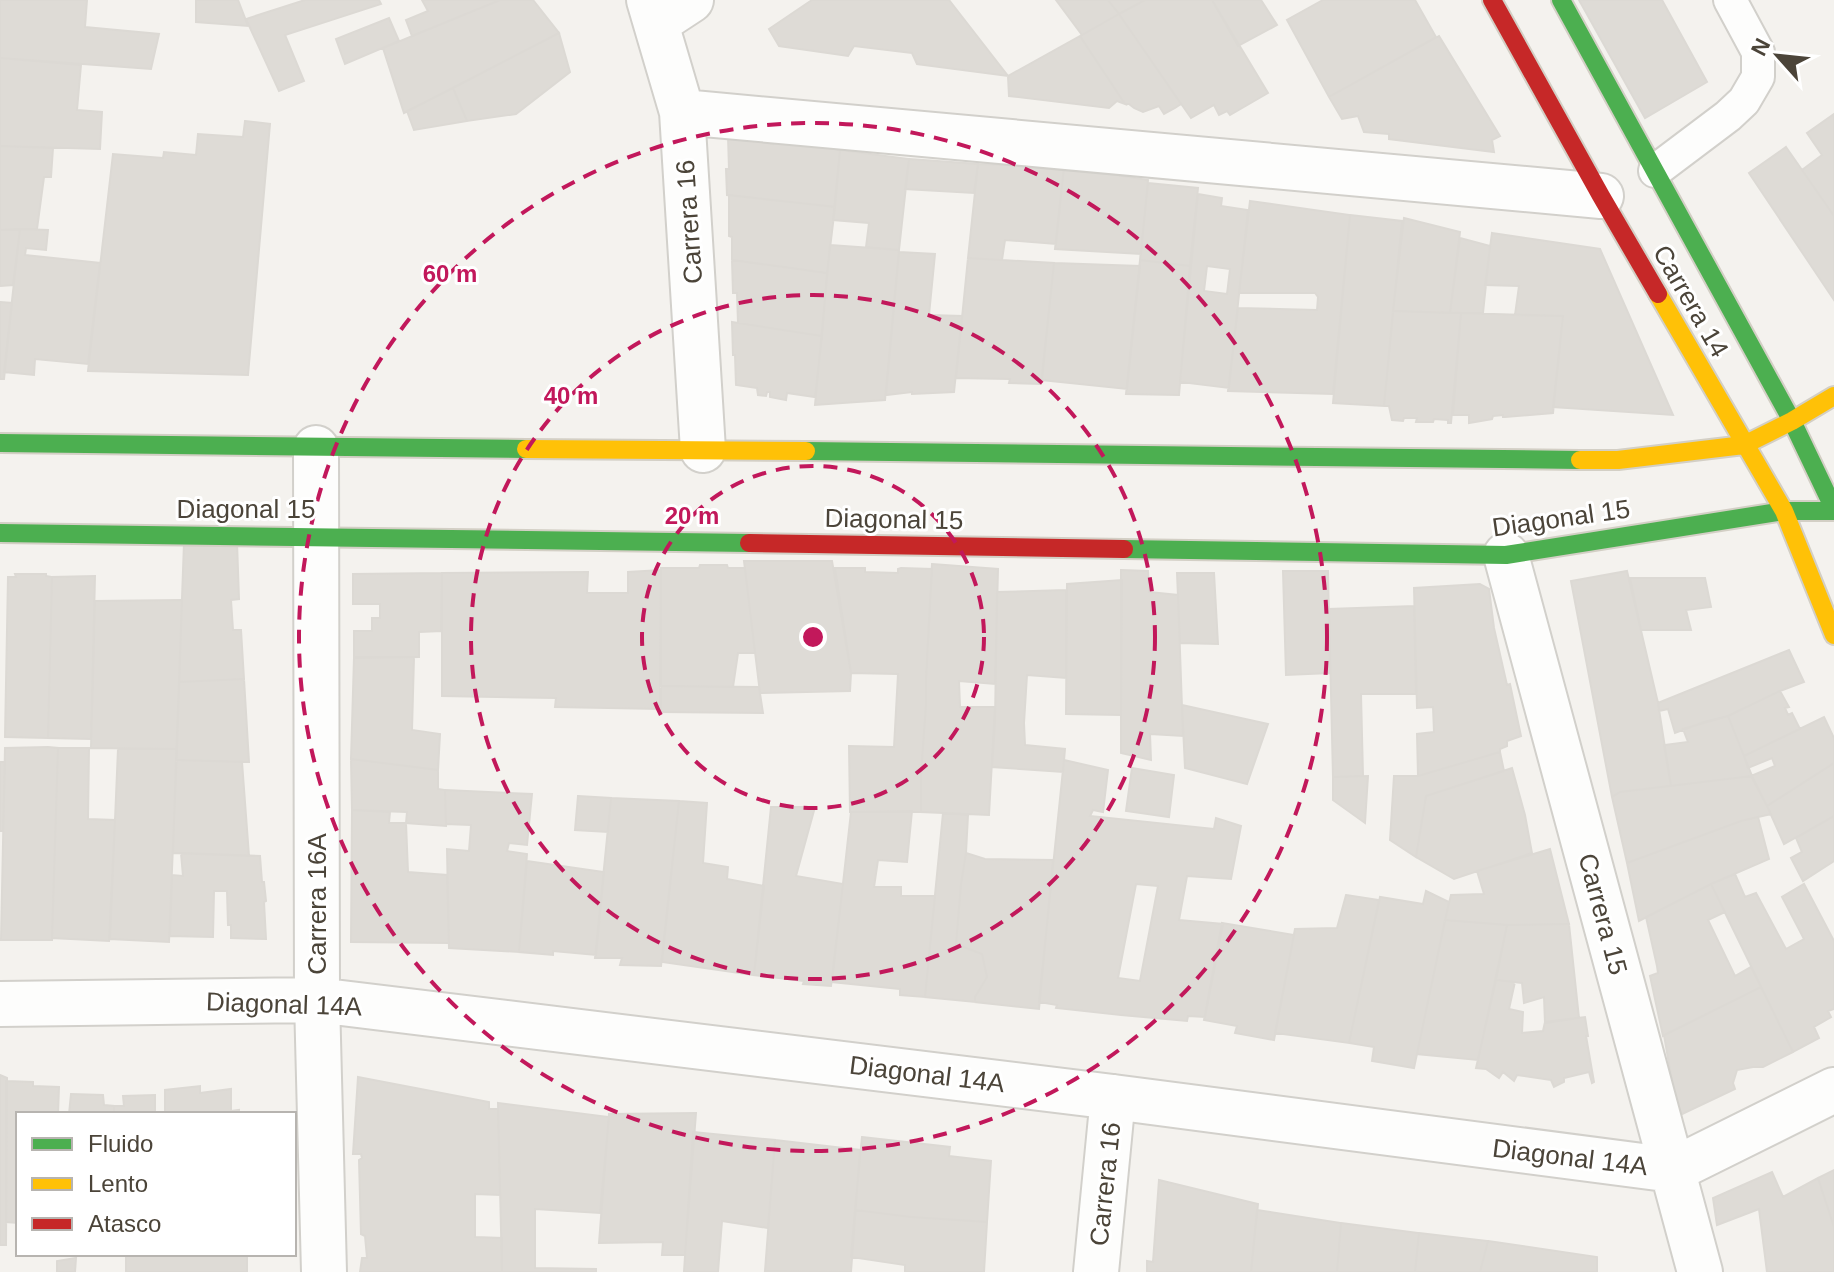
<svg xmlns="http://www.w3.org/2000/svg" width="1834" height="1272" viewBox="0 0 1834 1272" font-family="Arial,sans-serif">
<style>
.building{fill:#dedbd6;stroke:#dcd9d4;stroke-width:2;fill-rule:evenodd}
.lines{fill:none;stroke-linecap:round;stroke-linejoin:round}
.lane-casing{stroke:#d2d0cb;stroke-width:36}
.street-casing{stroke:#d2d0cb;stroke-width:48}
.fast-casing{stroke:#d3cfc5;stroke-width:22}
.slow-casing{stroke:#d3cfc5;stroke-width:22}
.jam-casing{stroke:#d3cfc5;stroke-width:22}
.lane{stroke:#fdfdfc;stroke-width:32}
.street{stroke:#fdfdfc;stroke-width:44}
.fast{stroke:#4caf50;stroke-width:18}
.slow{stroke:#ffc107;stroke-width:18}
.jam{stroke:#c62828;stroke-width:18}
.ring{fill:none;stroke:#c2185b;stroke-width:4;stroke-dasharray:14 10}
.labels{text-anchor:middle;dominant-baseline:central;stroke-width:6;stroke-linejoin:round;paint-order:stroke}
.street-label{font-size:26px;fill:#4b4439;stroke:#fff}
.centre{fill:#c2185b;stroke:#fff;stroke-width:4}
.ring-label{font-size:24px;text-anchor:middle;font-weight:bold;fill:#c2185b;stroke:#fff;stroke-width:6;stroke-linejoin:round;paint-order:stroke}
</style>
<rect width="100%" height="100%" fill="#f4f2ee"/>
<path class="building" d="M0,0H87L85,27L159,34L151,69L0,58Z
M196,0H238L248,26L196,22Z
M305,0H379L381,4L285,35L304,81L279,91L246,19Z
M422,0H500L412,36L406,20L428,11Z
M500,0H533L559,33L404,113L383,48Z
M812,0H949L1008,76L917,64L912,53L854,46L848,56L779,46L769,29Z
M1056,0H1108L1119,14L1082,35Z
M1108,0H1145L1119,14Z
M1145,0H1212L1268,93L1230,115L1227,111L1219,115L1214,105L1191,118L1119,14Z
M1212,0H1261L1277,25L1238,46Z
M1323,0H1415L1436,37L1329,97L1287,20Z
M1579,0H1662L1707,82L1645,118Z
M1119,14L1181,104L1175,108L1164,114L1159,106L1143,112L1134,108L1129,104H1125L1080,36Z
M389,18L399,41L345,64L336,39Z
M559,33L570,72L516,114L467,121L453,88Z
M1080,36L1125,104L1117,101L1109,108L1009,96L1008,76Z
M1439,36L1500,136L1492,140L1494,152L1389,139V134L1364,132L1358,116L1342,119L1329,97Z
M0,58L81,65L77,110L102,112L100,149L0,146Z
M453,88L467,121L414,130L407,111Z
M1834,114V216L1802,170L1822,155L1807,133Z
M245,121L270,124L248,375L88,371L113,154L163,158L164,152L196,155L198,134L243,137Z
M728,136L773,144L774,138L840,150L835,207L727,195L726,169H729Z
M0,146L53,148L51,177H44L37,229L0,230Z
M1786,147L1834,216V300L1749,173Z
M840,150L909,159L899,250L866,247L869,223L833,220Z
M909,159L978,164L974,193L905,189Z
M978,164L1064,167L1056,244L1005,240L1002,260L968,258Z
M1064,167L1148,180L1141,254L1055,249Z
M1148,183L1198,188L1190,266L1140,260Z
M1198,194L1222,198L1221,206L1248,210L1229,388L1180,382ZM1207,266L1230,269L1227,294L1204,291Z
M729,195L835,207L827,273L732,260V237L729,236Z
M1250,201L1350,215L1333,394L1228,391L1238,308L1317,310L1318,297L1315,293H1239Z
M1350,215L1402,221L1384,406L1333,403Z
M1404,218L1460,232L1450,313L1393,311Z
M20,229L13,285L0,286V230Z
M20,229L48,230L46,250L26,248L25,255L100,263L88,364L35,359L34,375L4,372Z
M1492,233L1600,249L1673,415L1553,407L1563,316L1515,315L1519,286L1485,285Z
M1460,238L1490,246L1483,313H1450Z
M830,245L899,250L885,400L815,405Z
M899,252L935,254L929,315L962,316L954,392L912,394V392L886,395Z
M968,258L1054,263L1041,384L1009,383L1010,379L956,378Z
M732,260L827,273L822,336L738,323L737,293H733Z
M1140,260L1190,266L1179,395L1126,394Z
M1054,263L1140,266L1127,389L1042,380Z
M0,302L12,303L4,379H0Z
M1393,311L1461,313L1451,423H1448V420L1434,419L1433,422H1416L1417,418H1404L1403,421L1392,420L1389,406H1384Z
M1461,313L1563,316L1553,413L1505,417H1503V415L1493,416L1492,419L1469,423V415H1453Z
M732,322L822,336L815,397L787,393L786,400L770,397V392H767L766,396L758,395L757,388L736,385L735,355H733Z
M237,542L239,599L231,600L233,630H241L244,679L179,682L184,543Z
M744,561H832L851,673L850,691L760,693Z
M932,564L998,569L995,684L959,681L960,707H995L989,815L921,812V774L926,705V679Z
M700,565H727L728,568H745L755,653H738L733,687L660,686L661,568H699Z
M835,568H865V572L898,573V569L901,568L932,569L926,679V705L921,774V812H850L849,746L894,747L898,674L851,673Z
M661,570V709L555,707L556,698L442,696V573L588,572L587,593H628V572Z
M1121,570L1148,571L1149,592L1178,595L1183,736L1150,734L1151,760L1121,753Z
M1283,571H1328L1330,673L1286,675Z
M1627,571L1658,703L1671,786L1620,792L1612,797L1571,581Z
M442,573L441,631L419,632V657L354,658V631H372V618H380V604H353V574Z
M1177,573H1214L1218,644L1180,643Z
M15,574H46V576L52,577L48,738L5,737L8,577H16Z
M95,576L91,739L48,738L52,577Z
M1630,578H1705L1711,607L1686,610L1691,630H1641Z
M1122,580L1121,715L1066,714L1067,584Z
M1480,584L1489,589L1494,628L1507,685L1510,684L1521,736L1507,741V746L1500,749V752L1418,776L1417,734L1434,732L1433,707L1417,708L1414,588Z
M1066,590V678L1027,675L1024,723L1025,745L1065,749L1063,772L992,767L995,722L997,592Z
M182,600L177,749L91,748L95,601Z
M1414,606L1416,694H1361L1363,776L1333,777L1329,609Z
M1789,650L1804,682L1780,691L1728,716L1704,722L1675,733L1668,709L1659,711L1658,703Z
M356,657H414L412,730L440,734L438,770L351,759L354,658Z
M244,679L249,762L176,760L179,682Z
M660,686L759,687L763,713L660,712Z
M1780,691L1789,707L1785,708L1788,715L1792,713L1800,729L1744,756L1728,716Z
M1182,705L1268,724L1247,784L1185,768Z
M1728,716L1752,776L1671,786L1664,745L1688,742L1683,729Z
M1824,717L1834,738V763L1767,806L1751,776L1775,766L1772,758L1748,768L1744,756Z
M48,747L58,748L52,940H1L5,748Z
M58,748H89L88,819L115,820L109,941L52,938Z
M118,749H177L169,942L110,939Z
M1500,752L1504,771L1426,796L1416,857L1390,840L1394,776H1418Z
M351,759L438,770V789L445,790L446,826L406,823L407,812L352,810Z
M176,760L242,762L249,856L173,853Z
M1064,760L1108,770L1103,812L1093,810L1090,816L1214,829L1216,818L1241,826L1231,879L1187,876L1179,920L1223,924L1205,1017L1188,1016L1187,1021L1121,1015L1056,1008L1057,1005L1039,1002ZM1136,884L1158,886L1140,981L1118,978Z
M0,762H5L3,831H0Z
M1834,763V816L1784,844L1767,806Z
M1132,768L1174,775L1169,817L1126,811Z
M1512,768L1525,815L1532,853L1454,879L1416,857L1426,796Z
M1368,776L1365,823L1333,800V777Z
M1752,776L1771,814L1741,821L1627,863L1612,797L1620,792Z
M445,790L532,794L527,845L509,843L507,851L527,854L519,952L449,948L447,849L469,851L471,825L446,824Z
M578,796L611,798L608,832L575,830Z
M611,798L679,801L661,966L620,965L622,958H595Z
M679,801L707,803L703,863L728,867L727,879L764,886L754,975L662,962Z
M771,807H815L796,876L843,884L831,986L803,984L804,981L754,975Z
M352,810L390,812L389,823H406L408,872L447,875L449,943L351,942Z
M912,811L907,862L878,860L874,887H901V896H935L925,997L900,995V989L832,982L851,812Z
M943,813L968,815L966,853L961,884L956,944L982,954L987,977L975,997V1002L925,997Z
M1834,816V861L1803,881L1791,858L1802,852L1796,838Z
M1758,817L1769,859L1711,884L1639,921L1627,863L1741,821Z
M1550,849L1569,924L1507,925L1445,920L1451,895L1484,894L1477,871Z
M181,853L260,856L262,882H264L266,901L264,902L266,939L231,938V925H228L227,891H214L213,937L170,936L172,878V875L183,876Z
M966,853L985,859L1053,860L1039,1009L975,1002V997L987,977L982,954L956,944L961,884Z
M527,861L604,872L596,955L553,951V955L519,952Z
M1735,874L1745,897L1756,893L1786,949L1804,939L1782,897L1804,884L1834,941V1009L1828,1011L1831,1017L1814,1027L1819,1038L1793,1052L1711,884Z
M1711,884L1725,912L1708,920L1735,976L1751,967L1761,987L1663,1036L1650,976L1658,973L1657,966L1646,917Z
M1426,891L1449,902L1414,1068L1372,1061L1374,1047L1349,1043L1380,897L1423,904Z
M1346,895L1379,900L1349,1043L1275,1033L1295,929L1337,928Z
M1445,920L1507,925L1478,1060L1417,1054Z
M1222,923L1294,935L1274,1040L1235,1033L1237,1026L1204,1020Z
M1569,924L1579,1018L1545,1023L1544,997L1524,1003L1522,983L1496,980L1507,925Z
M1496,980L1515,982L1509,1009L1523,1012L1522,1033L1543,1031L1545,1022L1585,1017L1588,1036H1586L1594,1082L1592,1083L1589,1072L1564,1078V1082L1554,1087L1551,1080L1517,1075L1514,1081L1503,1072L1499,1078L1486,1069L1476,1068Z
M1761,987L1793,1052L1763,1067H1753L1737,1070L1733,1083L1735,1089L1678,1116L1664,1035Z
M0,1075L7,1078L6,1245H0Z
M358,1077L489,1102V1109H498L500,1195L475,1194V1237L502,1238V1272H360L362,1258H367L365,1236L361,1234L359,1160L362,1158L361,1154H353Z
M6,1081L33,1082V1086L59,1087L58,1114H18V1223L6,1222Z
M200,1086V1093L231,1089V1111L239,1110V1114H165V1090Z
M71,1094L103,1095L104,1105L114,1106V1114H69Z
M155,1095V1114H114V1106H124L123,1096Z
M498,1103L609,1117L600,1213L535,1209V1268L596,1269V1272H502Z
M696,1113L685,1255H662L663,1242L599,1243L609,1114Z
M693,1132L775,1140L768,1228L722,1221L718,1272H684Z
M862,1137L950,1147L949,1156L991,1161L987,1222L911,1217L855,1210Z
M775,1140L860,1150L851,1272L765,1271Z
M1834,1170V1227L1818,1178Z
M1772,1172L1783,1197L1818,1178L1834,1227V1272H1767L1759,1209L1717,1225L1713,1198Z
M1159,1180L1258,1204L1251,1272H1147V1261L1153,1262Z
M855,1210L911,1217L987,1222L984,1272H905V1265L851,1257Z
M1257,1210L1341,1223L1337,1272H1251Z
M1341,1223L1419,1233L1415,1272H1337Z
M1419,1233L1488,1241L1480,1272H1415Z
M1488,1241L1597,1257V1272H1480Z
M126,1254H247V1272H126Z
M76,1258L75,1272H57V1261Z"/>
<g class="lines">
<defs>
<path id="lane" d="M1655,171L1728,116L1744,101L1758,77V52L1730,0"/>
<path id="street" d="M649,0L682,112L703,450
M656,23L691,0
M682,112L1601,196
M316,448L317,1000L324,1272
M1506,555L1700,1272
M0,1004L317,1000L1113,1097L1673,1170L1834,1090
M1096,1272L1113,1097"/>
<path id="fast" d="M1561,0L1792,421L1834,509
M0,443L526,449
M806,451L1580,460
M0,533L749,543
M1124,549L1506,555L1784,511H1834"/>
<path id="slow" d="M1658,294L1784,511L1834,635
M526,449L806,451
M1580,460H1618L1744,445L1792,421L1834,396"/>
<path id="jam" d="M1492,0L1601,196L1658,294
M749,543L1124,549"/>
</defs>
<use href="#lane" class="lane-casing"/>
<use href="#street" class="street-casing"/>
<use href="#fast" class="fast-casing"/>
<use href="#slow" class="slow-casing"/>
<use href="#jam" class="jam-casing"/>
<use href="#lane" class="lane"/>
<use href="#street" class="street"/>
<use href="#fast" class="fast"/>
<use href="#slow" class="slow"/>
<use href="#jam" class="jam"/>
</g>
<g class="ring">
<circle cx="813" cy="637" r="171"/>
<circle cx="813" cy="637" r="342"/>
<circle cx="813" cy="637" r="514"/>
</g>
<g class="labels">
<g class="street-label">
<text transform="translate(689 222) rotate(-94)">Carrera 16</text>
<text transform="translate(1691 301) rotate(60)">Carrera 14</text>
<text x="246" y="509">Diagonal 15</text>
<text transform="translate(1561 518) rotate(-8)">Diagonal 15</text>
<text transform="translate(894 519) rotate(1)">Diagonal 15</text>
<text transform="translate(317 904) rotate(-90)">Carrera 16A</text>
<text transform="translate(1603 914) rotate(75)">Carrera 15</text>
<text transform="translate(284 1004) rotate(2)">Diagonal 14A</text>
<text transform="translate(927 1074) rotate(7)">Diagonal 14A</text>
<text transform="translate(1570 1157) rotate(7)">Diagonal 14A</text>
<text transform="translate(1105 1184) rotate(-84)">Carrera 16</text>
</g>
</g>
<circle cx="813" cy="637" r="12" class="centre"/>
<g class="ring-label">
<text x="450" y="282">60 m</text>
<text x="571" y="404">40 m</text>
<text x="692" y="524">20 m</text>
</g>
<rect x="16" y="1112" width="280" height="144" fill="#ffffff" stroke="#b7b4b0" stroke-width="2"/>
<rect x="32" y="1138" width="40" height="12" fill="#4caf50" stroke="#b7b4b0" stroke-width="2"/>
<text x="88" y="1152" font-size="24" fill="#4b4439">Fluido</text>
<rect x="32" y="1178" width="40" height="12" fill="#ffc107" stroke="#b7b4b0" stroke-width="2"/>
<text x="88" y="1192" font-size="24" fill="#4b4439">Lento</text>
<rect x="32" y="1218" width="40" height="12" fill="#c62828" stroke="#b7b4b0" stroke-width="2"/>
<text x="88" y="1232" font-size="24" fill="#4b4439">Atasco</text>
<g transform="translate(1778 56) rotate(297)" stroke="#ffffff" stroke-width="6" paint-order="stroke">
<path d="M0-6L14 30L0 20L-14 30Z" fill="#4b4439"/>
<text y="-12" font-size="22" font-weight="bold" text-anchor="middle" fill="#4b4439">N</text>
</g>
</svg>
